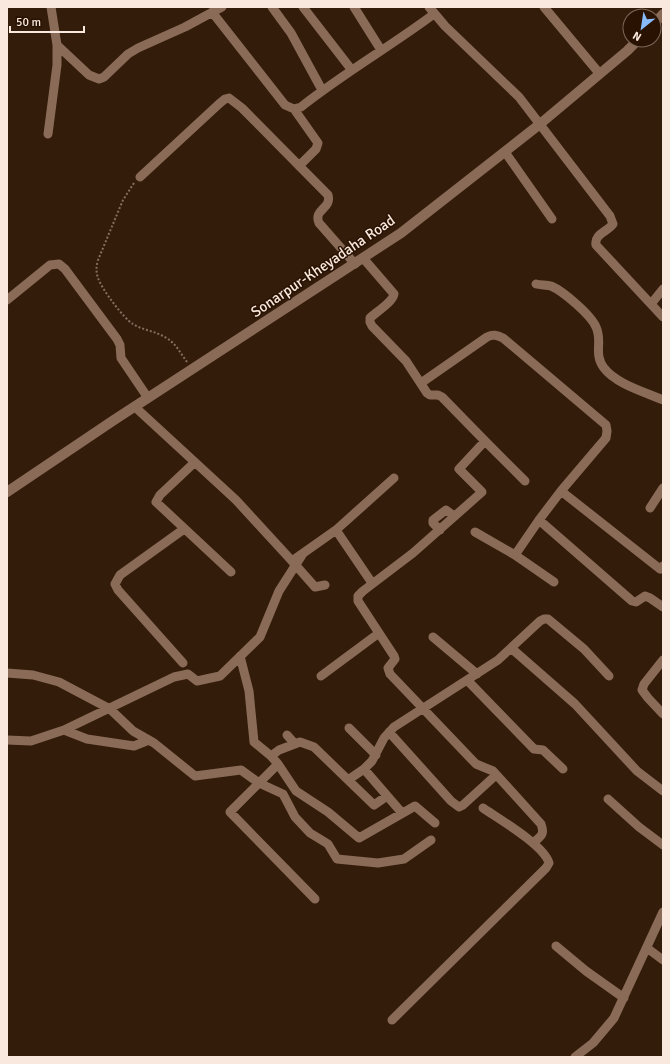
<svg xmlns="http://www.w3.org/2000/svg" width="670" height="1064" viewBox="0 0 670 1064" font-family="Signika,sans-serif">
<style>
.lines{fill:none;stroke-linecap:round;stroke-linejoin:round}
.path{stroke:#846f5f;stroke-width:2;stroke-dasharray:2 2;stroke-linecap:butt}
.minor{stroke:#896b58;stroke-width:9}
.secondary{stroke:#896b58;stroke-width:10}
.labels{text-anchor:middle;dominant-baseline:central;stroke-width:3;stroke-linejoin:round;paint-order:stroke}
.street-label{font-size:15px;fill:#f9e8dd;stroke:#291202}
</style>
<rect width="100%" height="100%" fill="#341c0a"/>
<g class="lines">
<path class="path" d="M134,183L123,200L98,260C96,267 96,272 98,278C101,288 124,319 133,324C144,331 157,331 168,339C176,344 181,354 187,362"/>
<path class="minor" d="M272,7L291,33L322,90
M303,7L351,69
M354,7L381,50
M429,7L445,26L519,97L610,216L613,224C607,232 594,234 596,245L663,317
M544,7L599,73
M212,12L285,105L294,109L301,107C344,73 391,46 434,14
M57,45L89,75L99,79L104,77L128,54L138,48L185,27L222,7
M294,109L318,143L316,149L299,166
M48,134L57,65V45L51,7
M505,152L552,219
M140,177L220,103L225,99L229,98L242,108L328,195C332,209 313,209 319,223L355,264
M363,258L394,294C393,302 376,312 370,318V322L372,326L406,361L427,393L430,395H438L442,397L485,441L459,469L482,492L413,553L363,591L358,596V601L394,656L395,659L388,668L390,674L476,764L493,771L541,824C545,835 541,836 533,843
M536,284C540,285 547,285 551,286C563,291 591,315 596,327C603,341 593,354 604,368C616,384 645,392 663,400
M7,300L50,265L59,264L65,269L117,339L120,345L121,358L148,398
M651,304L663,289
M421,383L487,337C493,334 497,335 503,338L606,425L607,431L606,438L561,491L539,520L515,555
M135,407L236,500L292,561L336,530L394,478
M485,441L525,481
M195,462L160,495L156,502L231,572
M561,491L660,569L663,566
M650,508L663,488
M539,520L632,601L636,602L645,596L650,598L663,607
M336,530L372,583
M440,530L433,523V520L446,510L454,516
M475,532L515,555L554,582
M292,561L315,587L325,585
M433,637L477,674
M511,648L575,704L637,771L663,791
M240,656L249,691L254,742L271,756
M663,660L644,684L642,690L648,698L663,714
M183,663L118,590L115,584L120,575L184,529
M7,673L33,675L59,682L110,709L133,731L154,743L195,776L241,770L259,783L283,794L295,817L310,833L328,844L337,859L378,863L404,859L431,840
M321,676L379,633
M467,680L534,749L543,750L563,769
M349,728L376,755
M64,730L87,739L134,746L149,740
M389,732L451,801L459,807L463,805L496,775
M287,735L295,744
M7,740L31,741L64,730L174,677L188,674L197,681L220,676L260,637L279,591L302,555
M278,764L230,812L315,899
M364,769L372,761L384,738L394,727L498,660L540,621L544,619H548L584,649L609,676
M348,780L364,769L402,813
M387,796L374,805L314,747L300,742L279,750L271,756L278,764L296,791L328,812L359,838L415,806L435,823
M608,799L639,827L663,845
M556,946L586,971L624,998
M647,948L663,960
M392,1020L546,868L549,863C544,845 499,819 483,808
M575,1057L593,1043L614,1018L663,912"/>
<path class="secondary" d="M654,24L663,14
M7,492L114,420L401,233L540,124L627,51L638,40"/>
</g>
<g class="labels">
<g class="street-label">
<text transform="translate(323 266) rotate(-34)">Sonarpur-Kheyadaha Road</text>
</g>
</g>
<rect width="670" height="1064" fill="none" stroke="#f9e8dd" stroke-width="16"/>
<g transform="translate(642 28) rotate(210)"><circle r="19" fill="#291202" stroke="#7c685a"/>
<path d="M0-3L7 15L0 10L-7 15Z" fill="#87bbfb"/>
<text y="-6" font-size="11" font-weight="bold" text-anchor="middle" fill="#f9e8dd">N</text>
</g>
<path d="M10 26v6h74v-6" fill="none" stroke="#f9e8dd" stroke-width="2"/>
<text x="16" y="26" font-size="12" fill="#f9e8dd" stroke="#291202" stroke-width="3" paint-order="stroke">50 m</text>
</svg>
